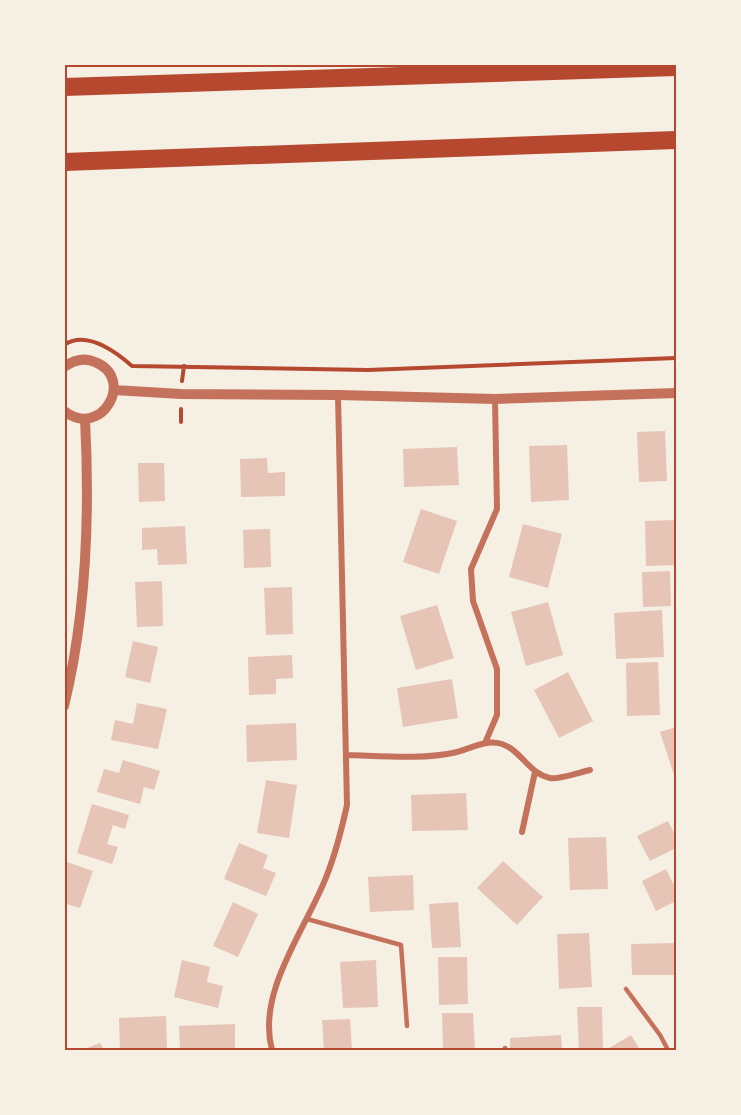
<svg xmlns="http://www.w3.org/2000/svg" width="741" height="1115" viewBox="0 0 741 1115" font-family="Rubik,sans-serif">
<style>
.building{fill:#e6c5b7}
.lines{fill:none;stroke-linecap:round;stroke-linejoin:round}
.path{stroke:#b5482f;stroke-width:4}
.service{stroke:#c5725c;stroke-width:4.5}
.minor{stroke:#c5725c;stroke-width:6}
.tertiary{stroke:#c5725c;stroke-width:10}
.motorway{stroke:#b5482f;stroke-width:18}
.neatline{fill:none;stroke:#b5482f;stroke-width:2}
</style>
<rect width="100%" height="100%" fill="#f6efe4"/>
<path class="building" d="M665,431L667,481L639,482L637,432Z
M567,445L569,500L531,502L529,446Z
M457,447L459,485L404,487L403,449Z
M267,458L268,473L285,472V496L241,497L240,459Z
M138,463H164L165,501L139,502Z
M421,509L457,521L439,574L403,562Z
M674,520L676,565L646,566L645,521Z
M523,524L562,534L548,588L509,577Z
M185,526L187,564L158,565L157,549L142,550V528Z
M270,529L271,567L244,568L243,530Z
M670,571L671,606L643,607L642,572Z
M162,581L163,626L137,627L135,582Z
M292,587L293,634L266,635L264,588Z
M548,602L563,655L526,666L511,612Z
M437,605L454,658L416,670L400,616Z
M662,610L664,657L616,659L614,613Z
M133,641L158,647L150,683L125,677Z
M292,655L293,678L276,679V694L249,695L248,657Z
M658,662L660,715L627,716L626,663Z
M568,672L593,721L559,738L534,690Z
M452,679L458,718L403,727L397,688Z
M137,703L167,709L158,749L111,740L115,720L133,724Z
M296,723L297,760L247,762L246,725Z
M676,727V781L660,732Z
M123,760L160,771L154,790L144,787L140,804L97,792L104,769L119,773Z
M266,780L297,785L289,838L257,833Z
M466,793L468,830L412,831L411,795Z
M92,804L129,815L125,829L113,825L107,844L118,847L112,864L77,853Z
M668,821L676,837V848L650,861L637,836Z
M606,837L608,889L570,890L568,838Z
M239,843L268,855L263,868L276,873L266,896L224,879Z
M64,861L93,871L80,908L64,903Z
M503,861L543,897L517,925L477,888Z
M666,869L676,889V901L656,911L642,881Z
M413,875L414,910L370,912L368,877Z
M233,902L258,914L238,957L213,946Z
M458,902L461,947L432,948L429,904Z
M589,933L592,987L559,989L557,934Z
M676,943V975H632L631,944Z
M438,957H467L468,1004L439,1005Z
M182,960L210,967L207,982L223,986L218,1008L174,997Z
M376,960L378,1007L343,1008L340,962Z
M577,1007H602L603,1050H579Z
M442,1013H473L475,1050H443Z
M166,1016L167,1050H120L119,1018Z
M350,1019L352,1050H324L322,1020Z
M235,1024V1050H180L179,1026Z
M561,1035L562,1050H510V1038Z
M631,1035L640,1050H606Z
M100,1043L104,1050H82Z"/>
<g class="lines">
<path class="path" d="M64,345C86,330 116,352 132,366L368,370L676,358
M182,381L184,366
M181,422V409"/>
<path class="service" d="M307,919L401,945L407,1026
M626,989L660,1035L668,1050
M504,1050L505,1048"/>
<path class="minor" d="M485,743L497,715V669L473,601L471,569L497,509L495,399
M347,755C382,756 423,760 457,752C472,748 486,739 502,744C522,751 529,774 550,778C558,780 580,772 590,770
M522,832L535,772
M272,1050C256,991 307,928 327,875C336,852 342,828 347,805L338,395"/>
<path class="tertiary" d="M64,367C74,360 84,357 95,362C136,378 102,440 64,411
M114,390L181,394L338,395L495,399L676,393
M64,706C87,612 90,515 85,419"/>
<path class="motorway" d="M64,87L676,67
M64,162L676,140"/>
</g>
<rect width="741" height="1115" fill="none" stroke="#f6efe4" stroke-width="132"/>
<rect x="66" y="66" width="609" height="983" class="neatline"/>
</svg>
